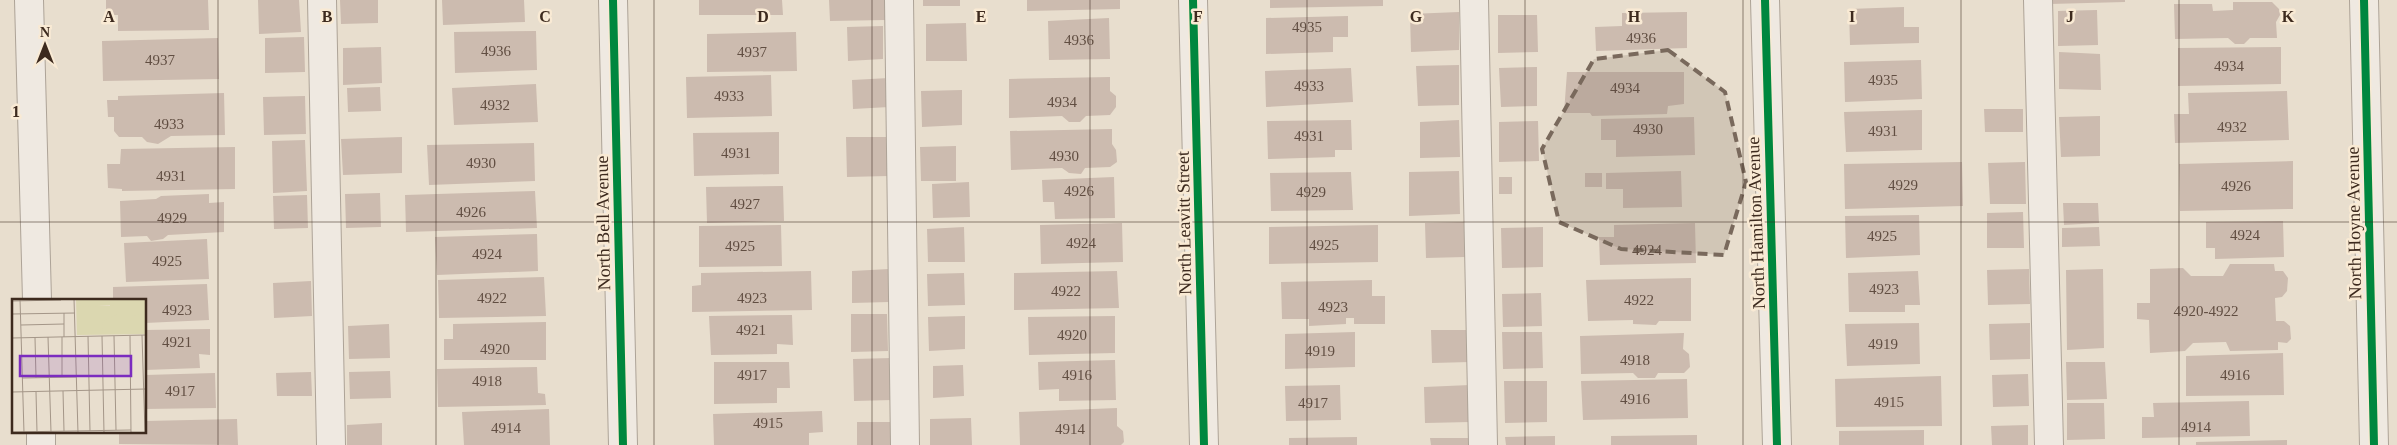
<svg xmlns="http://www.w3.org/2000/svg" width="2397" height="445" viewBox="0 0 2397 445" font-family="Georgia,serif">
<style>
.building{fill:#ccbbaf}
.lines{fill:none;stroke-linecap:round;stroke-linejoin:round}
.minor-casing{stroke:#ada397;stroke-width:30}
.minor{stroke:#efe9e1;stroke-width:28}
.cycleway-casing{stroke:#f9ead4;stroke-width:11}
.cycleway{stroke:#00873e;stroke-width:8}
.marked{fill:#79695c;fill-opacity:0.2;stroke:#79695c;stroke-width:4;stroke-dasharray:10 6;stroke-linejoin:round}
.grid{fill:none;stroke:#3d2a1e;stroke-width:1;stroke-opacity:0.55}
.labels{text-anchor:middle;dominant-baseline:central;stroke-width:5;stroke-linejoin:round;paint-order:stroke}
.number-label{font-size:15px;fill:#614e42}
.street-label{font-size:18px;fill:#3d2a1e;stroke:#f9ead4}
.inset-road{fill:none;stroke:#a49688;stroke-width:1}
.view{fill:#7b2cbf;fill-opacity:0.15;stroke:#7b2cbf;stroke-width:2.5}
.inset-edge{fill:none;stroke:#3d2a1e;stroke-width:2.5}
.grid-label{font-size:16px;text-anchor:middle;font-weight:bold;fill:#3d2a1e;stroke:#f9ead4;stroke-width:5;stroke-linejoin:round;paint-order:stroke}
</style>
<rect width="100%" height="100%" fill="#e8dece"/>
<path class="building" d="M106,0H208L209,30L118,31V15H106Z
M258,0H299L301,32L259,34Z
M340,0H378V23L341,24Z
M442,0H524L525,22L443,25Z
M699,0H782L783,15H699Z
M829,0H885V20L830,21Z
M923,0H960V6H923Z
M1027,0H1120V9L1027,11Z
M1270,0H1383V6L1270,8Z
M2050,0H2125V2L2050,4Z
M2233,2H2272L2279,9L2280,15L2276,22L2277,38H2250L2244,44H2235L2228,38L2175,39L2174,4H2212L2213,11L2233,10Z
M1904,7V27H1919V43L1850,45L1849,9Z
M2097,10L2098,45L2058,46V11Z
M1459,12V50L1411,52L1410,14Z
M1687,12V48L1596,51L1595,27L1622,26V13Z
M1498,15H1537L1538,52L1498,53Z
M1348,16V37H1333V52L1266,54V18Z
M1109,18L1110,59L1049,60L1048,21Z
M966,23L967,61H926V24Z
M883,26V59L848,61L847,27Z
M536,31L537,70L455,73L454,32Z
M796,32L797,71L707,72V34Z
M304,37L305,72L265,73V38Z
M218,38L219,79L103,81L102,41Z
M381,47L382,83L343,85V48Z
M2281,47V84L2178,86V48Z
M2059,52L2100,54L2101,90L2059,89Z
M1921,60L1922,99L1845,102L1844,62Z
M1459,65V105L1418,106L1416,66Z
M1537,67V106L1501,107L1499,68Z
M1351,68L1353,102L1266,107L1265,71Z
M1567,72H1684V104L1668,106L1667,114L1592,116L1590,113H1564Z
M771,75L772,116L687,118L686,77Z
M1110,77V91L1116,96V107L1110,115L1086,116L1080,122H1069L1062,116L1009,118V79Z
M889,78V107L853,109L852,80Z
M536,84L538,122L454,125L452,88Z
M380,87L381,111L348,112L347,88Z
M962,90V125L922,127L921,91Z
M2287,91L2289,140L2175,143L2174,114H2189L2188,93Z
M224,93L225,135L171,136L158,144L147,142L142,137H119L114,131V117H108L107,100H118V96Z
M305,96L306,134L264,135L263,97Z
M1984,109H2023V132H1985Z
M1922,110V150L1846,152L1844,112Z
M2100,116V156L2061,157L2059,117Z
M1694,117L1695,155L1616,157V140H1601V119Z
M1351,120L1352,150H1335V157L1268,159L1267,121Z
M1459,120L1460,157L1420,158V122Z
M1538,121L1539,161L1499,162V122Z
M1112,129V144L1116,150L1117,162L1110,167L1085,168L1081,174L1069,173L1062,168L1011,170L1010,131Z
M779,132V174L694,176L693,133Z
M402,137V173L343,175L341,139Z
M846,137H887L888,176L847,177Z
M305,140L307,191L273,193L272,141Z
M534,143L535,181L429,185L427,145Z
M956,146V181H921L920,147Z
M235,147V189L122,191V189L108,188L107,164H120L121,149Z
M2293,161V209L2180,211L2179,164Z
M1962,162L1963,206L1845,209L1844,164Z
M2025,162L2026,204H1990L1988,163Z
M1459,171L1460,214L1409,216V172Z
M1681,171L1682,207L1623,208V189H1606V173Z
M1351,172L1353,210L1271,211L1270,173Z
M1585,173H1602V187H1585Z
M1114,177L1115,218L1055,219L1054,202H1043L1042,180Z
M1499,177H1512V194H1499Z
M969,182L970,217L933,218L932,184Z
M783,186L784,221L707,223L706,187Z
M535,191L537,228L406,232L405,195Z
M380,193L381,227L346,228L345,194Z
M209,194V203L224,202V232L168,235L163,239L151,241L147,236L121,237L120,201L156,199L161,196Z
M307,195L308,228L274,229L273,196Z
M2063,203H2098L2099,223L2064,225Z
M2023,212L2024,248H1987V213Z
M1919,215L1920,255L1846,258L1845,216Z
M2283,221L2284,257L2215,259V248H2206V222Z
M1465,222V257L1426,258L1425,223Z
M1122,223L1123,262L1041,264L1040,225Z
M1695,223L1696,263L1600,265L1599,237H1614V225Z
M781,225L782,266L699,267V226Z
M1378,225V262L1269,264V227Z
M964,227L965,262H928L927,229Z
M1543,227V267L1502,268L1501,228Z
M2099,227L2100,246L2062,247V228Z
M537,234L538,271L437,275L435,237Z
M207,239L209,279L126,282L124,243Z
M2230,264H2274L2275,271H2283L2288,278L2287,291L2282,297L2275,298L2276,321H2284L2290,326L2291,339L2287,343L2278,342V350L2230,351L2226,342L2193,343L2185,351L2150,353L2149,320L2137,319V303H2150V269L2183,268L2191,276H2223Z
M889,269V302L852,303V271Z
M2029,269L2030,304L1988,305L1987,270Z
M2103,269L2104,348L2067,350L2066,270Z
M811,271L812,310L692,312V286L701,285V273Z
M1117,271L1119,308L1014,310V273Z
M1918,271L1920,305H1905V312H1849L1848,273Z
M964,273L965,305L928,306L927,274Z
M544,277L546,316L439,318L438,280Z
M1691,278V321H1659L1656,325L1633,324V320L1588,321L1586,280Z
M1372,280V296H1385V324H1354V318H1346V324L1309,326V319H1282L1281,282Z
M311,281L312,316L274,318L273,283Z
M207,284L209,320L145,323V300H113V287Z
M1541,293L1542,326L1503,327L1502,294Z
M851,314H887L888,351L851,352Z
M792,315L793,345L777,344V354L711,355L709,316Z
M965,316V349L929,351L928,317Z
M1115,316V353L1029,355L1028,317Z
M546,322V360H444V339H453V324Z
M1919,323L1920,364L1847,366L1845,324Z
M2030,323V359L1990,360L1989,324Z
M389,324L390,358L349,359L348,326Z
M210,329V355L199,354L200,368L145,370V330Z
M1431,330H1470V362L1432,363Z
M1355,332V367L1285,369V334Z
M1502,332H1542L1543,368L1503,369Z
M1684,333L1683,349L1689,354L1690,367L1684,373H1658L1655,378H1638L1633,373L1581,374L1580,336Z
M2283,353L2284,395L2186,396V356Z
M892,358V400L854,401L853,359Z
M1115,360L1116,400L1059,401V389L1039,390L1038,362Z
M714,362H789L790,388H777V403L714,404Z
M2066,362H2105L2107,399L2067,400Z
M963,365L964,396L933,398V366Z
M537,367L538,393L545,394L546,405L438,407L437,369Z
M390,371L391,398L350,399L349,372Z
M311,372L312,396H277L276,373Z
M215,373L216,408L145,409V375Z
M2028,374L2029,406L1993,407L1992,375Z
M1941,376L1942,426L1836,427L1835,379Z
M1687,379L1688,418L1583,420L1581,381Z
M1504,381H1547V422L1505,423Z
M1340,385L1341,420L1286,421L1285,386Z
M1470,385V422L1425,423L1424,387Z
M2249,401L2250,436L2142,438V417H2154L2153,403Z
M2067,403H2104L2105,439L2067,440Z
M1117,408V426L1123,431L1124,442L1121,445H1020L1019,412Z
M549,409L550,445H464L462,412Z
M822,411L823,432L809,433V445H714L713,414Z
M971,418L972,445H930V419Z
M237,419L238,445L119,444V431H145V421Z
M857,422H896L897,445H857Z
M382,423V445H347V425Z
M2028,425V445H1992L1991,426Z
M1924,430V445H1839V431Z
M1697,435V445H1611V436Z
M1555,436V445H1506L1505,437Z
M1357,437V445H1289V438Z
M1430,438H1469V445H1431Z
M2287,440V445H2196V442Z"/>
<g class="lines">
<defs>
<path id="minor" d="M29,0L37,300
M322,0L331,445
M613,0L623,445
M899,0L905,445
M1193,0L1204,445
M1474,0L1483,445
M1765,0L1777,445
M2038,0L2049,445
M2364,0L2374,445
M41,431V445"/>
</defs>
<use href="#minor" class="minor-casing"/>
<use href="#minor" class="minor"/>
<defs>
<path id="cycleway" d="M613,0L623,445
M1193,0L1204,445
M1765,0L1777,445
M2364,0L2374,445"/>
</defs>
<use href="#cycleway" class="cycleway-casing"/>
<use href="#cycleway" class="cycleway"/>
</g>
<path class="marked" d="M1668,50L1725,92L1746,182L1724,255L1621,249L1559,222L1542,149L1594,59Z"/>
<path class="grid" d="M218,0V445M436,0V445M654,0V445M872,0V445M1090,0V445M1307,0V445M1525,0V445M1743,0V445M1961,0V445M2179,0V445M0,222H2397"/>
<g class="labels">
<g class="number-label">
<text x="1307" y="27">4935</text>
<text x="1641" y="38">4936</text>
<text x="1079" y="40">4936</text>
<text x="496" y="51">4936</text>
<text x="752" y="52">4937</text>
<text x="160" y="60">4937</text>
<text x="2229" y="66">4934</text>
<text x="1883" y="80">4935</text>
<text x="1309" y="86">4933</text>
<text x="1625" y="88">4934</text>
<text x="729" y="96">4933</text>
<text x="1062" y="102">4934</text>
<text x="495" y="105">4932</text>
<text x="169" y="124">4933</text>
<text x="2232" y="127">4932</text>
<text x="1648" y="129">4930</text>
<text x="1883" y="131">4931</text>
<text x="1309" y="136">4931</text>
<text x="736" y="153">4931</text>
<text x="1064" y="156">4930</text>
<text x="481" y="163">4930</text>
<text x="171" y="176">4931</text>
<text x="1903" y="185">4929</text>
<text x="2236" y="186">4926</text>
<text x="1079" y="191">4926</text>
<text x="1311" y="192">4929</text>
<text x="745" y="204">4927</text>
<text x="471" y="212">4926</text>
<text x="172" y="218">4929</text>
<text x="2245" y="235">4924</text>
<text x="1882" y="236">4925</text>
<text x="1081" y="243">4924</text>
<text x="1324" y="245">4925</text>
<text x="740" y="246">4925</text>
<text x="1647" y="250">4924</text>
<text x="487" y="254">4924</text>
<text x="167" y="261">4925</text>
<text x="1884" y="289">4923</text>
<text x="1066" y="291">4922</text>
<text x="492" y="298">4922</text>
<text x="752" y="298">4923</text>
<text x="1639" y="300">4922</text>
<text x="1333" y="307">4923</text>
<text x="177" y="310">4923</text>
<text x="2206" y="311">4920-4922</text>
<text x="751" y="330">4921</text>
<text x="1072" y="335">4920</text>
<text x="177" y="342">4921</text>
<text x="1883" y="344">4919</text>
<text x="495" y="349">4920</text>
<text x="1320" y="351">4919</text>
<text x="1635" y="360">4918</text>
<text x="752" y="375">4917</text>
<text x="1077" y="375">4916</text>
<text x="2235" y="375">4916</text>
<text x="487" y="381">4918</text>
<text x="180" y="391">4917</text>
<text x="1635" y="399">4916</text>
<text x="1889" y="402">4915</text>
<text x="1313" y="403">4917</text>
<text x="768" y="423">4915</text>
<text x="2196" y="427">4914</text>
<text x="506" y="428">4914</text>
<text x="1070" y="429">4914</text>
</g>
<g class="street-label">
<text transform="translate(603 223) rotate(-91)">North Bell Avenue</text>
<text transform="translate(1184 223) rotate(-91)">North Leavitt Street</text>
<text transform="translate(1756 223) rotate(-92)">North Hamilton Avenue</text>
<text transform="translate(2354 223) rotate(-91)">North Hoyne Avenue</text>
</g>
</g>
<g transform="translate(12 299)">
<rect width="134" height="134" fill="#e8dece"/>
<path d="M64,0H73L74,7H98V0H134V35L65,36Z" fill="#dbd7b0"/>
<path d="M68,0H103V6L69,8ZM106,15V33H90L91,22ZM132,15V31H116L120,17Z" fill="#dbd7b0"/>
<path class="inset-road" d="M8,0L12,134M62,0L66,134M0,2L49,1M52,14V38M0,15L63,14M9,26L52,25M130,36L133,134M76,37L78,132M90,37L92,134M102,37L104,131M118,37L119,134M36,38L39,133M50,38V78M0,39L134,36M23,39L24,79M10,79L64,78M51,92L52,132M0,93L134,90M24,93L25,133M0,133L119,131"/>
<path class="view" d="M8,57H119V77H8Z"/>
<rect width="134" height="134" class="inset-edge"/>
</g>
<g class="grid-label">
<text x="109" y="22">A</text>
<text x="327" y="22">B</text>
<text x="545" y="22">C</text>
<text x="763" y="22">D</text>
<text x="981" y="22">E</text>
<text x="1198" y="22">F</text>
<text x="1416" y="22">G</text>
<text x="1634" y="22">H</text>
<text x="1852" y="22">I</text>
<text x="2070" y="22">J</text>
<text x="2288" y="22">K</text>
<text x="16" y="117">1</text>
</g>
<g transform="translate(45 45)" stroke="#f9ead4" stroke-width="4" paint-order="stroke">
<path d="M0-4L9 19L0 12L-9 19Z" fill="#3d2a1e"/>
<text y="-8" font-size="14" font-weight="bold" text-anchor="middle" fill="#3d2a1e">N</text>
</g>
</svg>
